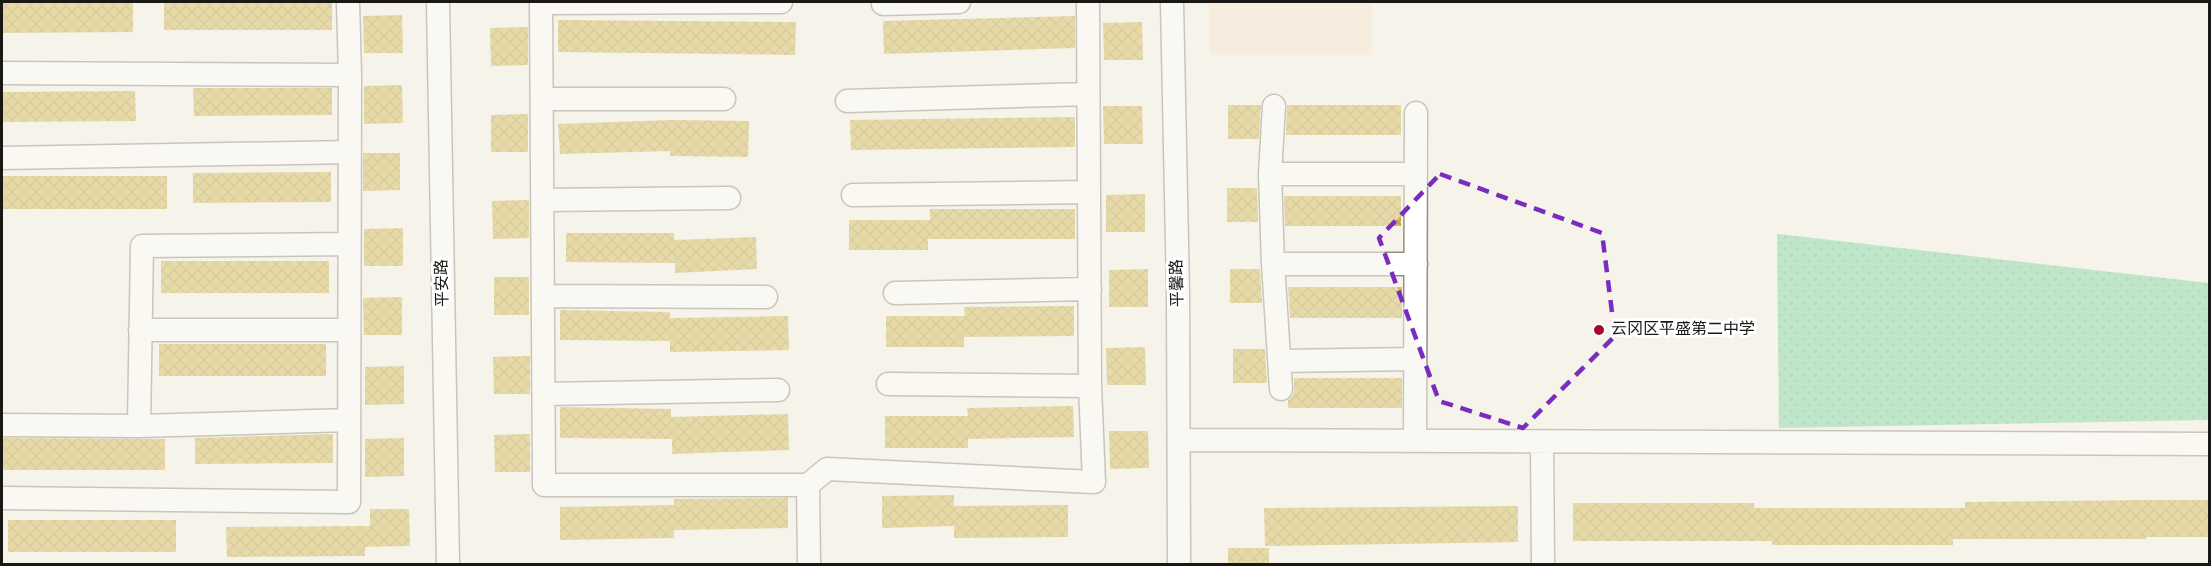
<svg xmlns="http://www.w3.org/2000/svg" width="2211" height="566" viewBox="0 0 2211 566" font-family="Overpass,'Noto Sans SC',sans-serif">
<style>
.commercial{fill:#f5e7d3}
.park{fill:url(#park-dots)}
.building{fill:url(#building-cross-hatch)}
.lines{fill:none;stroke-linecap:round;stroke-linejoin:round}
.minor-casing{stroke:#918f87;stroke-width:25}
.minor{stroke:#fff;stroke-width:22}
.marked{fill:none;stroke:#7b2cbf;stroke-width:4.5;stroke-dasharray:12 8;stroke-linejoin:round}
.poi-dot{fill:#a5082e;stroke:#fff;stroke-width:2}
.labels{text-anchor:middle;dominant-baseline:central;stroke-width:6;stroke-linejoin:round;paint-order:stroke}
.street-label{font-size:16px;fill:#191815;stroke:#fff}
.poi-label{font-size:16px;fill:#191815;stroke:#fff;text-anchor:start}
</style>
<defs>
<pattern id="park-dots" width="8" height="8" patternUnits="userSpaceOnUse" patternTransform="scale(1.5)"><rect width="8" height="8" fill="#7dd89f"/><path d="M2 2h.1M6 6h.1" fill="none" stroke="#6bb988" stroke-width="1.8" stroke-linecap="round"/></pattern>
<pattern id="building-cross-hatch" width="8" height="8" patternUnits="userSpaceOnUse" patternTransform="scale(1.5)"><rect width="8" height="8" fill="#d5bd57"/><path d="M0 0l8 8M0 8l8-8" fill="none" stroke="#b6a24b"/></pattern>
</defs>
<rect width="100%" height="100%" fill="#f5f3ea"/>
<path class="commercial" d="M1209,2H1372L1371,55H1209Z"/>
<path class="park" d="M1777,234L2209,283V420L1779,428Z"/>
<path class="building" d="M133,2V32L2,33V3Z
M164,2H332V30H164Z
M402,15L403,53H364L363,16Z
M1075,16V48L884,54L883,21Z
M558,20L796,22L795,55L558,52Z
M1142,22L1143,60H1104L1103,23Z
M528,27V65L491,66L490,28Z
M402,85L403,123L364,124V86Z
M193,88H332V115L194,116Z
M135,91L136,121L2,122V92Z
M1228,105H1261L1259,139H1228Z
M1287,105H1401V135H1286Z
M1103,106H1142L1143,144H1104Z
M528,114V152H491V115Z
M1075,117V147L851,150L850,120Z
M671,120L749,121L748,157L670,156V151L560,154L558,124Z
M363,153H400V190L363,191Z
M331,172V202L193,203V173Z
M2,176H167V209H2Z
M1227,188H1257L1258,222H1227Z
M1145,194V232H1106V195Z
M1284,196H1401V226H1285Z
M529,200V238L493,239L492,201Z
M930,209H1075V239H928V250H849V220H930Z
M403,228V266H364V229Z
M566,233H674V240L756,237L757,269L675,273V263L566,262Z
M161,261H329V293H161Z
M1148,269V307H1109V270Z
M1230,269H1260L1262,303H1230Z
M494,277H529V315H494Z
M1288,287H1402V318H1290Z
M402,297V335H364L363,298Z
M1074,306V336L964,337V347H886V316H965L964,307Z
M560,310L670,312V318L788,316L789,350L670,352V341L560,340Z
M159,344H326V376H159Z
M1145,347L1146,385H1107L1106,348Z
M1233,349H1265L1267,383H1233Z
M530,356V394H494L493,357Z
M404,366V404L365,405V367Z
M1294,378H1402V408H1288V400L1293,395L1294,389Z
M1073,406L1074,437L968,439V448H885V416H968L967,408Z
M560,407L671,409V417L788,414L789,450L672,454V439L560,438Z
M1109,431H1148L1149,468L1110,469Z
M333,434V463L195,464V438Z
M530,434V472H495L494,435Z
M2,438L165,439V470H2Z
M404,438V476L365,477V439Z
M954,495V506L1068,505V537L954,538V526L882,528V496Z
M788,498V528L674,530V538L560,540V507L674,505V499Z
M2149,500H2210V537H2146V539H1953V545H1772V541H1573V503H1754V508H1965V502Z
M1518,506V542L1265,546L1264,508Z
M370,509H409L410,546L365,547V556L227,557L226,527L370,526Z
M8,520H176V552H8Z
M1228,548H1269V564H1228Z"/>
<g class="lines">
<defs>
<path id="minor" d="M438,2L448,564
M541,2L544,485H808L809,564
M1172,2L1178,292L1179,564
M541,3L781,2
M883,4L959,2
M2,73L350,75
M542,99H724
M847,101L1088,94
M1274,106L1270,174L1273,264L1281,389
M2,158L350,152
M1270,174H1416
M853,195L1089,192
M543,200L729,198
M1273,264H1416
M895,293L1090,289
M543,296L766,297
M140,330H349
M1280,361L1415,359
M888,384L1090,386
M544,394L778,390
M2,425L139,426L349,420
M139,426L142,246L349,244
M1179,440L2210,444
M1415,441L1416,113
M1542,442L1543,564
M808,485L827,469L1094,482L1090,386L1088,2
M2,498L349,502L350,75L348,2"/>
</defs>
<use href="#minor" class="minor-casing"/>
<use href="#minor" class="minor"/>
</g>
<path d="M0 0H2211V566H0ZM1440,174L1602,233L1615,336L1523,428L1439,401L1379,238Z" fill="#f5f3ea" fill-opacity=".55" fill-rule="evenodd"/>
<path class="marked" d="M1440,174L1602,233L1615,336L1523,428L1439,401L1379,238Z"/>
<circle class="poi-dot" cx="1599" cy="330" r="6"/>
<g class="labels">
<g class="street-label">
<text transform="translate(443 283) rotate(-91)">平安路</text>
<text transform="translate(1178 283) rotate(-91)">平馨路</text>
</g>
<g class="poi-label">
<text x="1611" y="330">云冈区平盛第二中学</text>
</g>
</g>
<rect width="2211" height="566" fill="none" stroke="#191815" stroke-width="6"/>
</svg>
